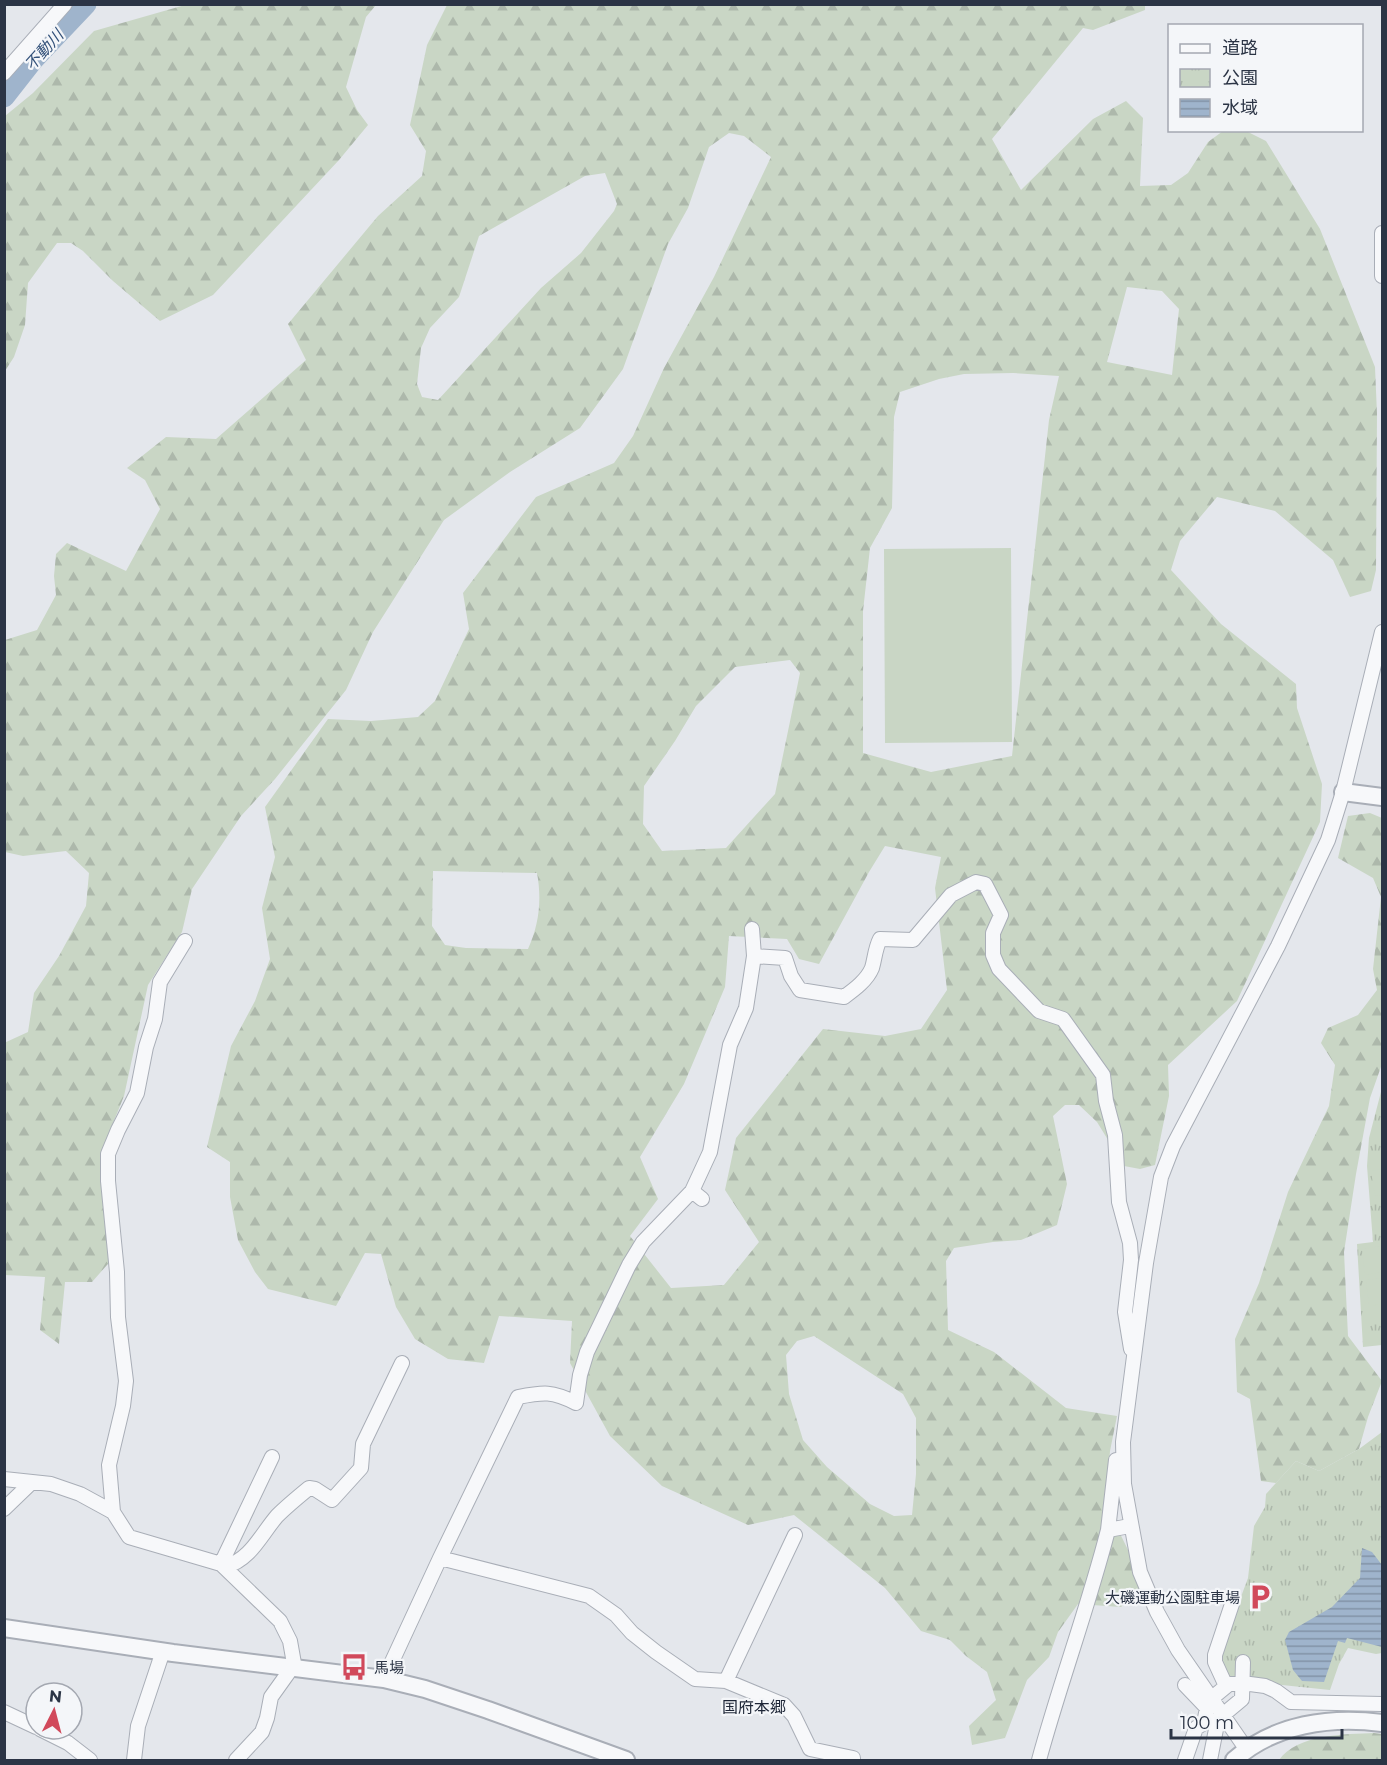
<svg xmlns="http://www.w3.org/2000/svg" width="1387" height="1765" viewBox="0 0 1387 1765" font-family="Montserrat,'Noto Sans JP',sans-serif">
<style>
.forest{fill:url(#forest-firs);fill-rule:evenodd}
.park{fill:url(#park-tufts)}
.pitch{fill:#c9d6c5}
.water{fill:url(#water-rules)}
.lines{fill:none;stroke-linecap:round;stroke-linejoin:round}
.river{stroke:#9fb4cc;stroke-width:21}
.minor-casing{stroke:#a9aeb7;stroke-width:16}
.tertiary-casing{stroke:#a9aeb7;stroke-width:20}
.minor{stroke:#f7f8fa;stroke-width:14}
.tertiary{stroke:#f7f8fa;stroke-width:16}
.labels{text-anchor:middle;dominant-baseline:central;stroke-width:4.5;stroke-linejoin:round;paint-order:stroke}
.poi-label{font-size:15px;fill:#2b3445;stroke:#f4f6f9;text-anchor:end}
.water-label{font-size:16px;font-style:italic;fill:#34527a;stroke:#f4f6f9}
.neighbourhood-label{font-size:16px;fill:#1d2536;stroke:#f4f6f9}
</style>
<defs>
<pattern id="forest-firs" width="22" height="20" patternUnits="userSpaceOnUse" patternTransform="scale(1.5)"><rect width="22" height="20" fill="#c9d6c5"/><path d="M5 1l3.5 6h-7zM16 11l3.5 6h-7z" fill="#adb8ab"/></pattern>
<pattern id="park-tufts" width="24" height="20" patternUnits="userSpaceOnUse" patternTransform="scale(1.5)"><rect width="24" height="20" fill="#c9d6c5"/><path d="M3 7l-1-3M5 7V3M7 7l1-3M15 17l-1-3M17 17v-4M19 17l1-3" fill="none" stroke="#adb8ab"/></pattern>
<pattern id="water-rules" width="6" height="5" patternUnits="userSpaceOnUse" patternTransform="scale(1.5)"><rect width="6" height="5" fill="#9fb4cc"/><path d="M0 2.5h6" fill="none" stroke="#8293a7"/></pattern>
</defs>
<rect width="100%" height="100%" fill="#e4e7ec"/>
<path class="forest" d="M185,5H376L366,17L346,87L357,110L368,125L339,160L213,295L160,321L113,281L83,251L71,243H57L28,283L25,325L14,357L5,371V116L33,93L94,31Z
M447,5H1145V10L1093,30L1083,28L992,139L1021,190L1093,119L1126,101L1143,118L1140,186L1171,185L1188,173L1208,142L1223,131H1246L1266,141L1320,229L1375,367L1377,414L1376,570L1371,591L1350,597L1333,560L1275,511L1217,497L1180,541L1171,570L1221,624L1296,684L1297,708L1322,784L1320,822L1237,1001L1168,1065L1169,1096L1155,1165L1140,1169L1124,1166L1097,1122L1079,1105H1065L1053,1116L1067,1184L1057,1225L1021,1240L993,1242L954,1248L946,1261L948,1330L994,1352L1066,1408L1117,1416L1110,1451L1106,1505L1129,1552L1140,1590L1121,1607L1078,1604L1058,1632L1049,1657L1027,1680L1005,1738L972,1745L969,1726L996,1700L987,1672L966,1656L950,1640L921,1631L885,1588L794,1515L748,1525L662,1486L610,1436L570,1363L572,1321L499,1316L484,1363L448,1359L415,1339L396,1307L381,1254L365,1253L336,1306L268,1289L255,1272L238,1240L230,1197V1162L207,1147L231,1046L255,1001L270,959L262,908L275,857L265,807L328,719L371,721L418,717L435,701L469,629L463,593L536,497L614,463L633,436L664,368L714,277L771,157L744,136L729,133L709,147L688,208L668,244L623,369L580,428L510,472L444,520L373,632L346,690L275,779L241,816L192,889L182,932L148,985L124,1096L101,1153L122,1248L92,1282H65L59,1344L40,1330L45,1277L5,1275L4,1043L28,1032L34,993L59,956L86,906L89,873L66,851L23,856L5,852V640L37,630L56,595L54,576L56,554L67,543L126,571L160,509L145,480L127,468L166,437L216,439L306,360L288,324L378,216L422,176L426,151L410,125L427,45ZM605,173L617,204L614,211L581,253L541,288L438,400L422,397L417,384L421,348L430,328L459,297L479,236L585,176ZM1127,287L1162,291L1179,309L1172,375L1107,362ZM1013,373L1059,376L1049,420L1012,756L931,772L863,753V611L870,548L892,508L894,417L900,392L939,379L964,374ZM790,660L800,673L775,794L726,848L662,851L643,824L644,786L675,741L696,706L735,667ZM885,846L941,857L935,888L947,990L921,1029L885,1036L823,1029L736,1138L725,1190L759,1242L724,1285L671,1288L630,1236L658,1199L640,1157L684,1084L725,987L729,936L787,939L799,959L819,964L869,872ZM433,871L537,873C542,900 539,925 528,949L466,948L445,945L432,926ZM814,1336L903,1394L916,1418V1474L912,1515L894,1516L870,1504L827,1467L803,1440L789,1394L786,1355L797,1341Z
M1370,813L1382,818V1064L1370,1098L1356,1174L1344,1252L1348,1336L1382,1381L1368,1417L1359,1449L1319,1471L1296,1461L1276,1483L1261,1481L1250,1399L1237,1392L1235,1339L1259,1283L1288,1192L1329,1106L1335,1065L1321,1043L1328,1028L1358,1015L1377,990L1373,969L1381,897L1373,878L1338,858L1348,816Z
M1374,1733L1382,1734V1760H1279C1297,1734 1346,1734 1374,1733Z"/>
<path class="park" d="M1382,1088V1345L1363,1347L1357,1244L1373,1242L1367,1166L1369,1138Z
M1382,1432V1653L1376,1654L1348,1648L1339,1664L1330,1690L1233,1680L1225,1677L1217,1653L1229,1629L1248,1578L1254,1526L1265,1507L1266,1494L1296,1461L1319,1471L1359,1449Z"/>
<path class="pitch" d="M1011,548L1012,742L885,743L884,549Z
M1382,1169V1195L1375,1196L1371,1171Z
M1382,1246V1272L1365,1275L1362,1249Z
M1382,1278V1304L1369,1306L1366,1280Z"/>
<path class="water" d="M1362,1548L1372,1552L1382,1565V1647L1347,1638L1345,1643L1338,1641L1324,1682L1302,1681L1293,1670L1285,1640L1289,1632L1332,1607L1360,1578Z"/>
<g class="lines">
<path class="river" d="M4,97L33,60L86,4"/>
<defs>
<path id="minor" d="M4,73L65,4
M1382,233V276
M754,956L785,958L791,976L800,990L844,997C855,989 867,980 872,968C875,958 875,949 880,939L913,940L951,895L976,882L985,884L1001,915L993,933V955L999,969L1039,1011L1063,1019L1103,1075L1106,1101L1115,1135L1119,1202L1130,1243L1131,1260L1125,1312L1131,1349
M692,1191L710,1152L730,1045L746,1008L754,956L752,929
M4,1479L51,1484L80,1494L113,1512L129,1537L221,1564L280,1621L290,1641L295,1669
M4,1509L31,1483
M113,1512L109,1465L123,1406L126,1381L118,1317L117,1272L108,1181V1154L118,1130L137,1093L146,1047L155,1019L160,982L185,941
M1108,1530L1116,1460
M440,1558L589,1596L616,1615L632,1633L656,1652L695,1679L726,1681L784,1705L794,1716L810,1749L853,1758V1760
M221,1564L272,1457
M225,1567C251,1559 260,1536 277,1516C287,1506 298,1497 309,1488L315,1489L332,1500L361,1468L363,1444L402,1363
M384,1679L440,1558L518,1397C544,1392 552,1391 576,1403L580,1375L587,1352L629,1265L643,1242L692,1191L702,1199
M726,1681L795,1535
M1185,1685L1207,1708L1204,1723L1196,1728L1185,1760
M1226,1686L1215,1662V1655L1232,1604
M1212,1698L1229,1684H1250L1265,1686L1276,1691L1291,1702L1382,1704
M4,1712L36,1727
M40,1729L68,1743L90,1760
M1247,1750L1178,1650L1157,1612L1140,1572L1124,1484L1123,1442L1146,1263L1161,1177L1173,1146L1278,946L1328,840L1343,792L1382,632
M134,1760L138,1726L163,1651
M236,1760L262,1732L267,1718L271,1697L291,1669
M1039,1760C1060,1683 1088,1608 1108,1530L1130,1526
M1210,1760L1218,1719L1242,1699L1243,1662"/>
<path id="tertiary" d="M1343,792L1382,797
M4,1628L173,1653L384,1679L425,1689L488,1710L626,1760
M1234,1760C1274,1724 1331,1716 1382,1723"/>
</defs>
<use href="#minor" class="minor-casing"/>
<use href="#tertiary" class="tertiary-casing"/>
<use href="#minor" class="minor"/>
<use href="#tertiary" class="tertiary"/>
</g>
<defs>
<symbol id="parking-bare" viewBox="-9 -9 18 18"><path d="M-3.5-5.5H1a3.5 3.5 0 0 1 0 7H-1V5.5H-3.5ZM-1-3.4V-.6H.8a1.4 1.4 0 0 0 0-2.8Z" fill="#d1495b" stroke="#f4f6f9" stroke-width="2.5" paint-order="stroke"/></symbol>
<symbol id="bus-bare" viewBox="-9 -9 18 18"><path d="M-5-6H5V4H4V6H2V4H-2V6H-4V4H-5ZM-3.5-4V0h7V-4ZM-3.5 1.2v1.5H-2V1.2ZM2 1.2v1.5H3.5V1.2Z" fill="#d1495b" stroke="#f4f6f9" stroke-width="2.5" paint-order="stroke"/></symbol>
</defs>
<g fill-rule="evenodd">
<use href="#parking-bare" x="1241" y="1578" width="38" height="38"/>
<use href="#bus-bare" x="335" y="1648" width="38" height="38"/>
</g>
<g class="labels">
<g class="poi-label">
<text x="1240" y="1597">大磯運動公園駐車場</text>
<text x="374" y="1667" text-anchor="start">馬場</text>
</g>
<g class="water-label">
<text transform="translate(44 50) rotate(-48)">不動川</text>
</g>
<g class="neighbourhood-label">
<text x="754" y="1707">国府本郷</text>
</g>
</g>
<rect width="1387" height="1765" fill="none" stroke="#2b3445" stroke-width="12"/>
<rect x="1168" y="24" width="195" height="108" fill="#f4f6f9" stroke="#a4a8b1" stroke-width="1.5"/>
<rect x="1180" y="44" width="30" height="9" fill="#f7f8fa" stroke="#a4a8b1" stroke-width="1.5"/>
<text x="1222" y="54" font-size="18" fill="#2b3445">道路</text>
<rect x="1180" y="69" width="30" height="18" fill="url(#park-tufts)" stroke="#a4a8b1" stroke-width="1.5"/>
<text x="1222" y="84" font-size="18" fill="#2b3445">公園</text>
<rect x="1180" y="99" width="30" height="18" fill="url(#water-rules)" stroke="#a4a8b1" stroke-width="1.5"/>
<text x="1222" y="114" font-size="18" fill="#2b3445">水域</text>
<g transform="translate(54 1711) rotate(6)"><circle r="28" fill="#f4f6f9" stroke="#a4a8b1" stroke-width="1.5"/>
<path d="M0-4.5L10 22L0 15L-10 22Z" fill="#d1495b"/>
<text y="-9" font-size="16" font-weight="bold" text-anchor="middle" fill="#2b3445">N</text>
</g>
<path d="M1171 1729v9h171v-9" fill="none" stroke="#2b3445" stroke-width="3"/>
<text x="1180" y="1729" font-size="18" fill="#2b3445" stroke="#f4f6f9" stroke-width="4.5" paint-order="stroke">100 m</text>
</svg>
